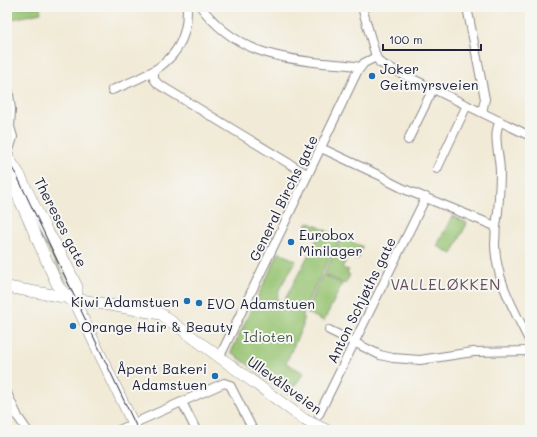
<svg xmlns="http://www.w3.org/2000/svg" width="537" height="437" viewBox="0 0 537 437" font-family="Mali,sans-serif">
<style>
.green{fill:#95c26f;stroke:#5c7255}
.lines{fill:none;stroke-linecap:round;stroke-linejoin:round}
.street-casing{stroke:#8a8688;stroke-width:10}
.secondary-casing{stroke:#8a8688;stroke-width:12}
.street{stroke:#fff;stroke-width:8}
.secondary{stroke:#fff;stroke-width:11}
.tram{stroke:#22223b;stroke-width:1}
.poi-dot{fill:#1f6fb2;stroke:#f6f6f2;stroke-width:1.5}
.labels{text-anchor:middle;dominant-baseline:central;stroke-width:4;stroke-linejoin:round;paint-order:stroke}
.poi-label{font-size:14px;fill:#22223b;stroke:#f6f6f2;text-anchor:start}
.street-label{font-size:14px;fill:#22223b;stroke:#f6f6f2}
.park-label{font-size:14px;fill:#4a5a4d;stroke:#f6f6f2}
.neighbourhood-label{font-size:15px;letter-spacing:1px;fill:#664e5a;stroke:#f6f6f2}
</style>
<rect width="100%" height="100%" fill="#f6f6f2"/>
<filter id="ink" filterUnits="userSpaceOnUse"><feTurbulence type="fractalNoise" baseFrequency=".025" numOctaves="2"/><feDisplacementMap in="SourceGraphic" scale="8" xChannelSelector="R" yChannelSelector="G"/><feConvolveMatrix kernelMatrix="1 2 1 2 8 2 1 2 1" color-interpolation-filters="sRGB"/></filter>
<filter id="wash" filterUnits="userSpaceOnUse"><feTurbulence type="fractalNoise" baseFrequency=".012" numOctaves="4" result="noise"/><feDisplacementMap in="SourceGraphic" scale="16" xChannelSelector="R" yChannelSelector="G"/><feGaussianBlur stdDeviation="0.9" result="paint"/><feColorMatrix in="noise" values="0 0 0 0 0 0 0 0 0 0 0 0 0 0 0 0 0 1.4 0 .05"/><feComposite in="paint" operator="in"/></filter>
<g filter="url(#wash)">
<rect width="100%" height="100%" fill="#f1ead6"/>
<path class="green" d="M7,7H40L41,13L7,20Z
M452,216L467,223L452,254L437,246Z
M308,222L340,237L303,311V325L286,363L304,373L288,395L231,352L279,252L296,261L280,288L277,298L280,301H284L319,235L318,232L307,226L306,224Z
M39,225L67,283H65L47,246L45,247L40,237L42,236L38,226Z
M346,239L363,247L357,260L354,259L355,256L351,254L349,257L348,256L342,268L349,270L347,273L350,275L345,284L324,274L340,241Z
M323,275L342,284L324,321L305,312Z"/>
</g>
<g filter="url(#ink)">
<g class="lines">
<defs>
<path id="street" d="M201,7C233,49 272,58 323,63C335,64 348,64 360,67
M362,7L376,57L380,63L530,136
M467,7L485,99L482,112
M154,72V79L158,84L308,175
M7,81L11,109L10,127L13,137L7,157
M112,90C143,77 177,66 185,29C187,22 187,14 187,7
M500,121C492,136 500,155 500,172C500,185 499,198 498,212C496,223 495,234 495,245C496,281 515,311 530,342
M408,140L433,89
M321,148L383,177L390,182L404,189L495,226
M437,169L467,105
M329,330L380,355L393,358L420,360L473,352L530,351
M220,356L278,237L357,72L364,63L376,57
M7,393L18,417L27,430
M182,402L196,430
M319,414L426,197
M119,430L224,383L230,385L253,430"/>
<path id="secondary" d="M7,156L19,174L46,230L58,248L77,287V306
M7,174C26,210 40,247 57,284L60,289L77,306L136,430
M7,287L161,314L305,420L326,430"/>
</defs>
<use href="#street" class="street-casing"/>
<use href="#secondary" class="secondary-casing"/>
<use href="#street" class="street"/>
<use href="#secondary" class="secondary"/>
<path class="tram" d="M7,160L17,176L138,430"/>
</g>
</g>
<g class="poi-dot">
<circle cx="372" cy="76" r="4"/>
<circle cx="291" cy="242" r="4"/>
<circle cx="187" cy="301" r="4"/>
<circle cx="199" cy="303" r="4"/>
<circle cx="73" cy="326" r="4"/>
<circle cx="215" cy="376" r="4"/>
</g>
<g class="labels">
<g class="poi-label">
<text x="380" y="68">Joker<tspan x="380" dy="16">Geitmyrsveien</tspan></text>
<text x="299" y="234">Eurobox<tspan x="299" dy="16">Minilager</tspan></text>
<text x="179" y="301" text-anchor="end">Kiwi Adamstuen</text>
<text x="207" y="303">EVO Adamstuen</text>
<text x="81" y="326">Orange Hair &amp; Beauty</text>
<text x="207" y="368" text-anchor="end">Åpent Bakeri<tspan x="207" dy="16">Adamstuen</tspan></text>
</g>
<g class="street-label">
<text transform="translate(283 198) rotate(-64)">General Birchs gate</text>
<text transform="translate(61 222) rotate(63)">Thereses gate</text>
<text transform="translate(361 300) rotate(-64)">Anton Schjøths gate</text>
<text transform="translate(285 385) rotate(36)">Ullevålsveien</text>
</g>
<g class="park-label">
<text x="268" y="336">Idioten</text>
</g>
<g class="neighbourhood-label">
<text x="446" y="284">VALLELØKKEN</text>
</g>
</g>
<rect width="537" height="437" fill="none" stroke="#f6f6f2" stroke-width="24"/>
<path d="M383 44v6h98v-6" fill="none" stroke="#22223b" stroke-width="2"/>
<text x="389" y="44" font-size="12" fill="#22223b" stroke="#f6f6f2" stroke-width="3" paint-order="stroke">100 m</text>
</svg>
